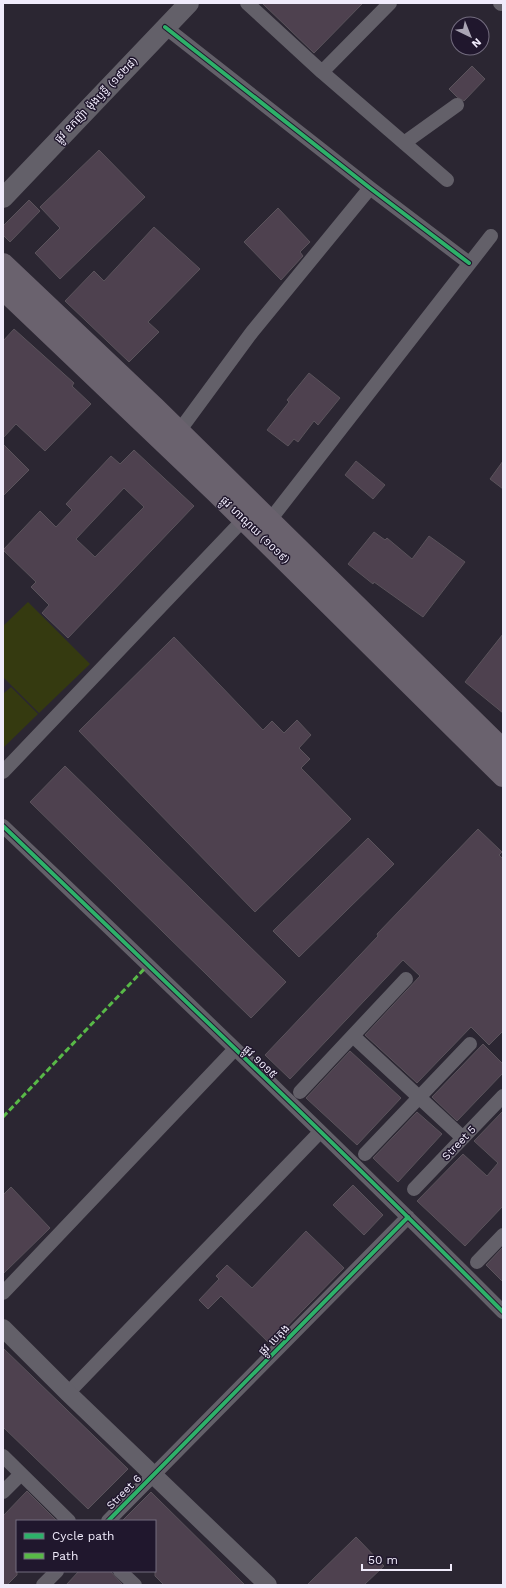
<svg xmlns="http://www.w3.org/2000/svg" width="506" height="1588" viewBox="0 0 506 1588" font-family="'Work Sans','Noto Sans Khmer',sans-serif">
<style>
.green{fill:#353a10}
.building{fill:#4e414f;stroke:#5a535b;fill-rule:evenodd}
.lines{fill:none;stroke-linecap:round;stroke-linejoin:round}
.minor{stroke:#636069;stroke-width:14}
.tertiary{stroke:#636069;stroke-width:18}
.secondary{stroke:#636069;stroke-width:20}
.primary{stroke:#6a626e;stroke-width:22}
.quiet{stroke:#58b947;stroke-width:3;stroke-dasharray:6 3;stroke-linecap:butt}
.cycleway-casing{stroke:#20172d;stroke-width:6}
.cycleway{stroke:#2db169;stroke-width:4}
.labels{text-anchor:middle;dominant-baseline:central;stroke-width:3;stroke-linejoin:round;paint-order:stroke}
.street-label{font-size:11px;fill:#f0ebfb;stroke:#20172d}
</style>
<rect width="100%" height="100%" fill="#2b2632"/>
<path class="green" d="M28,602L90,664L39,713L3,677V626Z
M11,687L38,714L3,748V694Z"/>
<path class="building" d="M262,3H363L314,53Z
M472,66L485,79L464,101L457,97L449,89Z
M99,150L145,197L60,279L35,253L60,228L40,207Z
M29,200L40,211L10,242L3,235V226Z
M278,208L310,242L300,252L303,256L281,280L244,242Z
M154,227L200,269L148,322L159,332L129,362L65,301L94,271L104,281Z
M14,329L74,383L72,386L91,404L45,451L16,424L3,438V341Z
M309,373L340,398L318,425L314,421L298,442L294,439L288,446L267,430L289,402L287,400Z
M3,444L29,470L3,496Z
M134,450L194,506L68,638L42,613L49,605L31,587L36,582L3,550L40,511L56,527L72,510L66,504L111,456L120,464ZM124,488L144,507L95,557L76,539Z
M356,461L385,485L373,499L345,475Z
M503,461V489L490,479Z
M374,532L385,540L387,538L412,559L429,536L465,562L423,617L374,582L373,584L348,564Z
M503,634V713L465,682Z
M174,637L263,730L272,721L284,733L297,720L311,735L299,748L310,759L301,768L351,819L255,912L79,731Z
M65,766L286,982L251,1018L30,802Z
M478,829L502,852L499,855L503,859V1031L489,1045L471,1027L417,1083L365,1035L420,976L403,960L290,1079L265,1055L378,936L377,934Z
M368,838L394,864L299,957L273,931Z
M483,1044L503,1064V1073L457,1121L432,1097Z
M350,1051L401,1098L357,1145L306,1098Z
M503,1111V1206L465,1246L417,1201L463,1154L487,1176L498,1163L474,1141Z
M417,1112L442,1134L398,1182L373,1158Z
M353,1185L383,1215L364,1235L333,1205Z
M11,1187L50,1228L3,1274V1195Z
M306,1231L344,1268L270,1344L221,1296L208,1309L199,1300L219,1279L216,1276L227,1265L252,1288Z
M503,1247V1282L486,1265Z
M3,1348L128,1469L88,1509L3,1427Z
M27,1491L57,1521H17V1575L7,1585H3V1516Z
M151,1492L245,1585H164L155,1576V1521H122Z
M356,1537L384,1566L364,1585H307Z
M79,1571H110L123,1585H66Z"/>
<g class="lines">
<path class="minor" d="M247,3L322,72L447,180
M500,3L501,4
M165,27L370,188L469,263
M322,72L390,3
M404,143L457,105
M174,438L252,332L370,188
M270,520L491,236
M3,772L244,519
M3,826C171,987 339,1147 503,1312
M353,1036L463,1138
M300,1092L406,979
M365,1154L470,1044
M414,1189L503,1096
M477,1262L503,1235
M3,1293L234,1050
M68,1393L320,1132
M3,1456L69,1521
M3,1492L21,1474
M108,1521L408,1217
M120,1571L135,1585
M43,1585L57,1571"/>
<path class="tertiary" d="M3,1328L68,1393L268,1585"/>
<path class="secondary" d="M3,198L189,3"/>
<path class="primary" d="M3,264L155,408L503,750
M3,289L217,493L503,776"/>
<path class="quiet" d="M3,1117L148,965"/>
<defs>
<path id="cycleway" d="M165,27L370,188L469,263
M3,826C171,987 339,1147 503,1312
M108,1521L408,1217"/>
</defs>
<use href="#cycleway" class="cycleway-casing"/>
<use href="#cycleway" class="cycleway"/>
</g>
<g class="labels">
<g class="street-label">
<text transform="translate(96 100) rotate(-46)">ផ្លូវ ឧកញ៉ា ម៉ុងឫទ្ធី (១៩២៨)</text>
<text transform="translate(255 530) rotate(44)">ផ្លូវ ហាណូយ (១០១៩)</text>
<text transform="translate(260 1062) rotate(44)">ផ្លូវ ១០១៥</text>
<text transform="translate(459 1143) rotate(-46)">Street 5</text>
<text transform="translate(274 1340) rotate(-45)">ផ្លូវ បេតុង</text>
<text transform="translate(124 1492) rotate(-45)">Street 6</text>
</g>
</g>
<rect width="506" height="1588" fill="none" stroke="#f0ebfb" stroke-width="8"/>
<rect x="16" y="1520" width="140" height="52" fill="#20172d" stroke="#736c7f"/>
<rect x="24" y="1533" width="20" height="6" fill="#2db169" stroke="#736c7f"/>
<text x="52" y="1540" font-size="12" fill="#f0ebfb">Cycle path</text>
<rect x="24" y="1553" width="20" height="6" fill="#58b947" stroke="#736c7f"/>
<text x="52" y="1560" font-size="12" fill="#f0ebfb">Path</text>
<g transform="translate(470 36) rotate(137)"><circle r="19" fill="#20172d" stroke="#736c7f"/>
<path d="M0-3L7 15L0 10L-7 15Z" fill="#aba6b5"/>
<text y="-6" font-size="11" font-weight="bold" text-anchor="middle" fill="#f0ebfb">N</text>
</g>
<path d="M362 1564v6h89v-6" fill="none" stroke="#f0ebfb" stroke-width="2"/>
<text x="368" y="1564" font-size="12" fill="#f0ebfb" stroke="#20172d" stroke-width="3" paint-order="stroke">50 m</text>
</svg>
